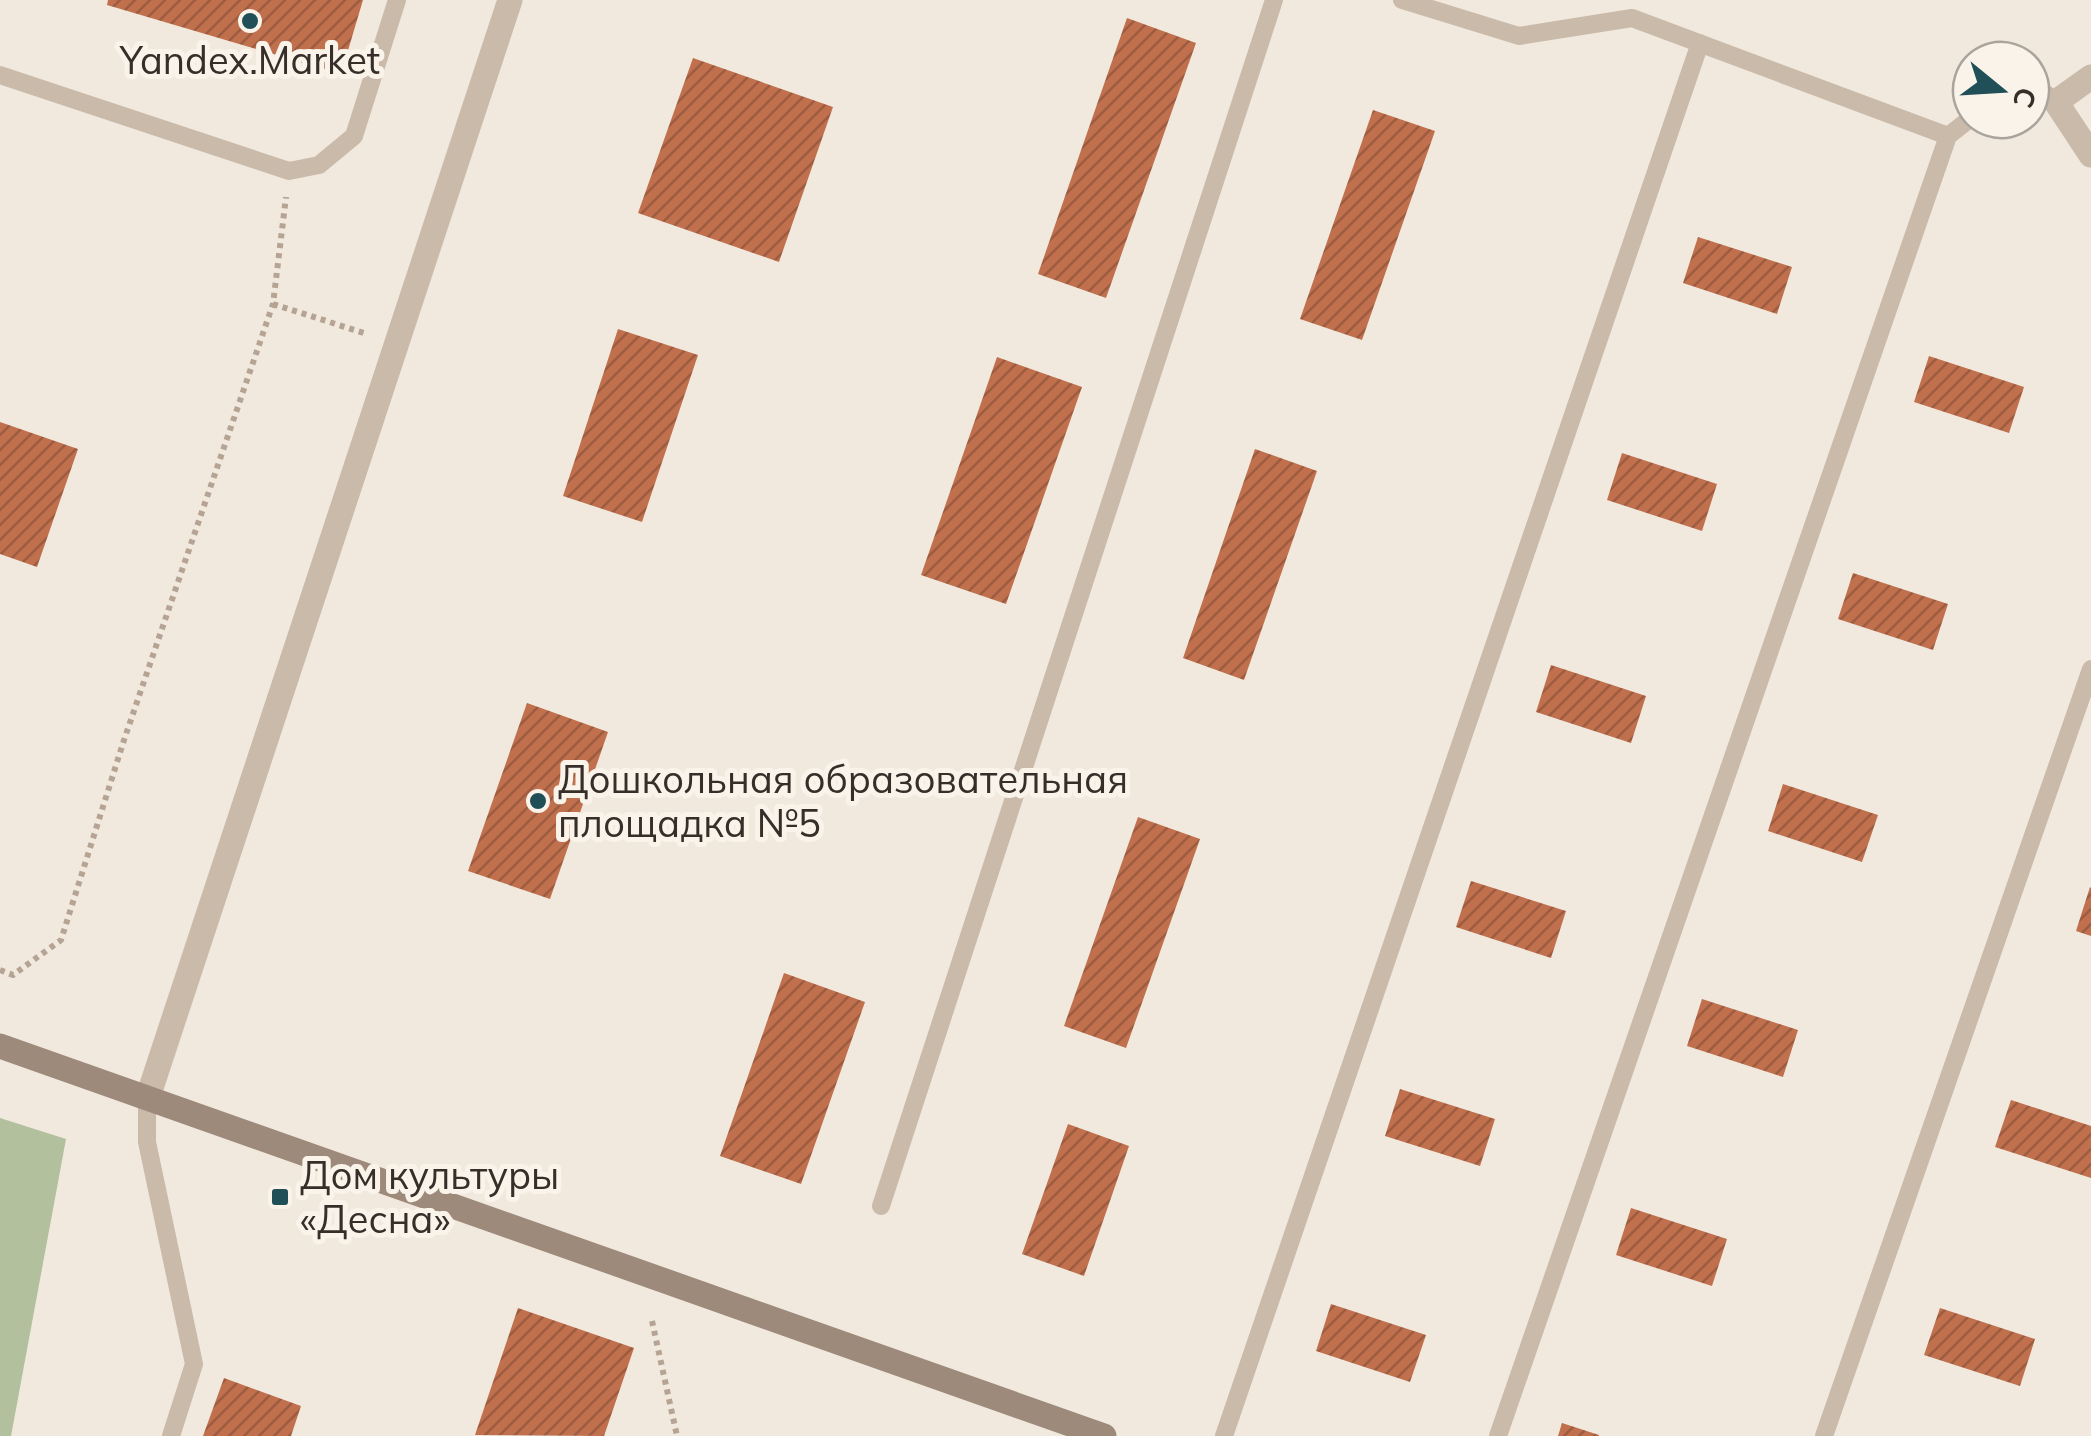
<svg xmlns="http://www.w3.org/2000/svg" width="2091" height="1436" viewBox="0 0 2091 1436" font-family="Mulish,sans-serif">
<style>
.park{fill:#b2c09e}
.building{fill:url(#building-hatch)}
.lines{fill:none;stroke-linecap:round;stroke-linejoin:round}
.path{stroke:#b5a494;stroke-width:6;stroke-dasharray:5 5;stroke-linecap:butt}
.lane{stroke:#c9baaa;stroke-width:18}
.street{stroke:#c9baaa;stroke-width:25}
.secondary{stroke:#9d8a7b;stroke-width:25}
.poi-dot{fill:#214f57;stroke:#f9f3ea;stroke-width:4}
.labels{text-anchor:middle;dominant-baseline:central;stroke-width:10;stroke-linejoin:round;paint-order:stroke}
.poi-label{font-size:38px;fill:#372e29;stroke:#f9f3ea;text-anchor:start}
</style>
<defs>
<pattern id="building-hatch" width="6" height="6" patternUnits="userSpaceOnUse" patternTransform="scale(2.5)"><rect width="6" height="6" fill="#c0704d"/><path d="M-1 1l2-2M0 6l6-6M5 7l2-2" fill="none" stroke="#9d5c40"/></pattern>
</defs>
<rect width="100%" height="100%" fill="#f1e9de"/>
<path class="park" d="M0,1118L66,1139L11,1436H0Z"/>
<path class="building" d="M108,0H363L341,74L107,5Z
M1127,18L1196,43L1106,298L1038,274Z
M693,58L833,107L779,262L638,213Z
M1373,110L1435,131L1362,340L1300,319Z
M1698,237L1792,267L1777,314L1683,283Z
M618,329L698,355L642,522L563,496Z
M1929,356L2024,387L2009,433L1914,402Z
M997,357L1082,387L1006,604L921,575Z
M0,422L78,449L37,567L0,554Z
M1255,449L1317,471L1244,680L1183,658Z
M1622,453L1717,484L1702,531L1607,500Z
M1853,573L1948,604L1933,650L1838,619Z
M1551,665L1646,696L1631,743L1536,712Z
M527,703L608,732L550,899L468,871Z
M1783,784L1878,815L1862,862L1768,831Z
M1138,817L1200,839L1126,1048L1064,1026Z
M1471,881L1566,911L1551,958L1456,927Z
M2090,887L2091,888V936L2076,931Z
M784,973L865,1002L801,1184L720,1156Z
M1702,999L1798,1030L1783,1077L1687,1046Z
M1400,1089L1495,1119L1480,1166L1385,1136Z
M2011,1100L2091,1126V1178L1995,1147Z
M1068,1124L1129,1146L1084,1276L1022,1254Z
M1631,1208L1727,1239L1712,1286L1616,1255Z
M1331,1304L1426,1335L1410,1382L1316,1351Z
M518,1308L634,1348L604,1436L475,1435Z
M1940,1308L2035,1339L2020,1386L1924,1355Z
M224,1378L301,1406L291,1436H203Z
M1562,1423L1599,1435V1436H1558Z"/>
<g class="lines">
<path class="path" d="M273,304L367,334
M0,970L13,975L61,940L124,740L273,304L286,197
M652,1321L677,1436"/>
<path class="lane" d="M1402,0L1519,36L1632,18L1948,136L1971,118
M0,75L289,171L319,165L354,136L397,0
M2031,82L2056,102
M147,1100V1142L194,1364L171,1436
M881,1206L1274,0
M1224,1436L1700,43
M1498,1436L1948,136
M1824,1436L2091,669"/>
<path class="street" d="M2091,77L2056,102L2091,155
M147,1100L510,0"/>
<path class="secondary" d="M0,1046L1104,1436"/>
</g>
<g class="poi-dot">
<circle cx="250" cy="21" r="10"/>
<circle cx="538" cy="801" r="10"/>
<rect x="270" y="1187" width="20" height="20" rx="5"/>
</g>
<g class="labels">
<g class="poi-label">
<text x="250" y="60" text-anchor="middle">Yandex.Market</text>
<text x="558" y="779">Дошкольная образовательная<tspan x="558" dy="44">площадка №5</tspan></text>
<text x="300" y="1175">Дом культуры<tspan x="300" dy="44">«Десна»</tspan></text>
</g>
</g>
<g transform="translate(2001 90) rotate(108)"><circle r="48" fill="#f9f3ea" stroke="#aba49d" stroke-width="2.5"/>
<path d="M0-8L18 38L0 25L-18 38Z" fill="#214f57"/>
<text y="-15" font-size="28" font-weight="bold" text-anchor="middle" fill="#372e29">С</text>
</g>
</svg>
